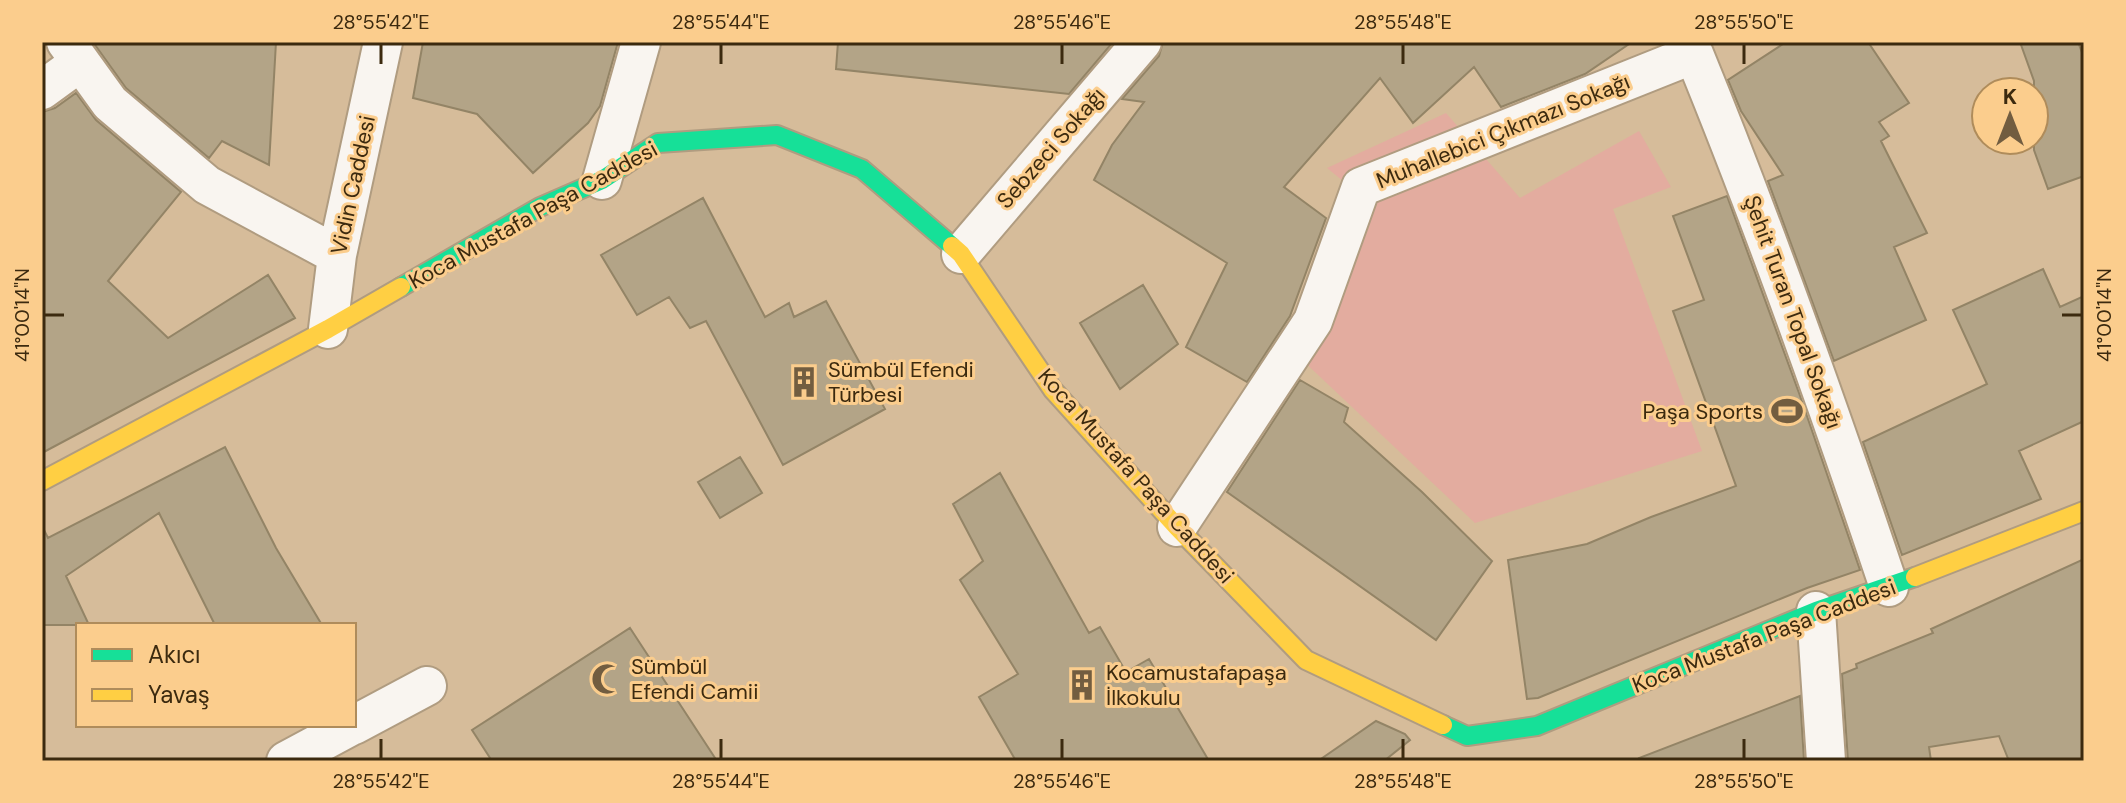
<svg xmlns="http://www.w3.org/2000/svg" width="2126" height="803" viewBox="0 0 2126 803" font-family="'DM Sans',sans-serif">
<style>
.green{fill:#e3ac9f}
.building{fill:#b3a487;stroke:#938466;stroke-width:2}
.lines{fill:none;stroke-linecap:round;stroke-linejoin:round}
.street-casing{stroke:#b09c80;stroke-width:42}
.fast-casing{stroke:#b09c80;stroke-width:22}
.slow-casing{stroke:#b09c80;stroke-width:22}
.street{stroke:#f9f5f0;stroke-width:38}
.fast{stroke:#16e098;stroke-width:18}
.slow{stroke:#ffcf43;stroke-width:18}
.ticks{fill:none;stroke:#3c2a0f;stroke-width:3}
.labels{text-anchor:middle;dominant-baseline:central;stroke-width:6;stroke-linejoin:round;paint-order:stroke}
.street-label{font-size:22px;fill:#3c2a0f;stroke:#fbcd8d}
.poi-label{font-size:22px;fill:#3c2a0f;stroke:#fbcd8d;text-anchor:start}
.neatline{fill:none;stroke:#3c2a0f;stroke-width:3}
.ticks-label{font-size:20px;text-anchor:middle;fill:#3c2a0f}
</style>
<rect width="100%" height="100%" fill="#d6bc9a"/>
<path class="green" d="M1446,113L1520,198L1639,131L1671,187L1613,209L1702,451L1475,523L1298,356L1370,203L1327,168Z"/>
<path class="building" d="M93,42H276L269,165L222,141L209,158L126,88Z
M423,42H618L600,106L588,123L533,173L477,114L413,98Z
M838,42H1113L1069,94L836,69Z
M1163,42H1632L1585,74L1501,107L1474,67L1413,123L1380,78L1284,187L1326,218L1290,316L1247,382L1186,347L1227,263L1094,180L1112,145L1144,102L1122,99L1159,56Z
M1786,42H1868L1909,103L1879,122L1889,136L1881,141L1927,233L1894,247L1926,320L1834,361L1768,181L1783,175L1741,111L1728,80Z
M2020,42H2078L2084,58V176L2048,189L2034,150V81Z
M76,93L96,120L181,192L108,281L168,338L268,275L295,318L42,453V112L55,108Z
M1727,196L1799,393L1860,570L1807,588L1538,698L1527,699L1508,560L1587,544L1651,517L1736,486L1673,311L1704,300L1673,216Z
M703,198L765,317L789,303L794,317L826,301L885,409L783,465L706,321L690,328L669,297L637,315L601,255Z
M2043,269L2060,307L2084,296V421L2019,451L2041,499L1902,555L1863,442L1987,384L1953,310Z
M1143,285L1178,344L1120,389L1080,323Z
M1300,380L1348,408L1344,422L1422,492L1492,561L1436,640L1227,492Z
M225,447L276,548L322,625H215L159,513L66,576L89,625H42V526L48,538Z
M740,457L762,493L720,518L698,482Z
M1000,473L1089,633L1100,627L1126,672L1149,659L1209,761H1016L979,697L1018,674L960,580L983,561L953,504Z
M2084,559V761H2009L1999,736L1929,747L1931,761H1848L1842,674L1857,668L1856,664L1933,633L1931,629Z
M630,628L717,761H492L472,730Z
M1800,696L1804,761H1640L1639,758Z
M1376,721L1405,734L1410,740L1384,761H1318Z"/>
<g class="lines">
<defs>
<path id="street" d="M66,42L110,103L207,185L337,255
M1686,42L1694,54C1766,230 1829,408 1889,587
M42,90L79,63
M602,180L641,42
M961,254L1142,42
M328,329L337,255L383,42
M1177,527L1313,321L1361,187L1694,54
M1816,611L1826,761
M354,725L427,686
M286,761L353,725"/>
<path id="fast" d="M401,287L540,207L602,180L658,143L777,135L862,169L952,246
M1443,725L1467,736L1537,726L1816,611L1915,577"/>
<path id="slow" d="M952,246L961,254L1053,390L1177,527L1306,660L1443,725
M42,481L328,329L401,287
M1915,577L2084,511"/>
</defs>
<use href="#street" class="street-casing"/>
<use href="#fast" class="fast-casing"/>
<use href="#slow" class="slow-casing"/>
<use href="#street" class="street"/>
<use href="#fast" class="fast"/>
<use href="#slow" class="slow"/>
</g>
<path class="ticks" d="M381,44V64M721,44V64M1062,44V64M1403,44V64M1744,44V64M44,315H64M2062,315H2082M381,739V759M721,739V759M1062,739V759M1403,739V759M1744,739V759"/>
<defs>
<symbol id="building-bare" viewBox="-9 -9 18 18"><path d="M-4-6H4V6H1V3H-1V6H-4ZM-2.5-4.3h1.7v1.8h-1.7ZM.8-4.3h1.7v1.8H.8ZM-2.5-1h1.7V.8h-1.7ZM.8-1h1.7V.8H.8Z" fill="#725d40" stroke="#fbcd8d" stroke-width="2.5" paint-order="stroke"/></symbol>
<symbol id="stadium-bare" viewBox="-9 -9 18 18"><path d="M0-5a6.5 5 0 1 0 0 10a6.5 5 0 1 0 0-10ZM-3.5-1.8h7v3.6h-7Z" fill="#725d40" stroke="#fbcd8d" stroke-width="2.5" paint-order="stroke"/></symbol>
<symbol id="mosque-bare" viewBox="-9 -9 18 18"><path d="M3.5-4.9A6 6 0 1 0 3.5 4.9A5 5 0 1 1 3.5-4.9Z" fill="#725d40" stroke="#fbcd8d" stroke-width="2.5" paint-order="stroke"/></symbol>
</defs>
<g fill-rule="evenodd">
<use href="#building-bare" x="782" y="360" width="44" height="44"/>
<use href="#stadium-bare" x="1765" y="389" width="44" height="44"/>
<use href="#mosque-bare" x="585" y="657" width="44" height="44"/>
<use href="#building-bare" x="1060" y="663" width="44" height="44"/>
</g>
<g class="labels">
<g class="street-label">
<text transform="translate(1503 131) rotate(-22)">Muhallebici Çıkmazı Sokağı</text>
<text transform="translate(1051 148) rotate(-49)">Sebzeci Sokağı</text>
<text transform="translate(353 185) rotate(-78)">Vidin Caddesi</text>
<text transform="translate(533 215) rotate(-29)">Koca Mustafa Paşa Caddesi</text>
<text transform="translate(1793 312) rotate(70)">Şehit Turan Topal Sokağı</text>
<text transform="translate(1136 476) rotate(48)">Koca Mustafa Paşa Caddesi</text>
<text transform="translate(1764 636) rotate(-21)">Koca Mustafa Paşa Caddesi</text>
</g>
<g class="poi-label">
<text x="828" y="369">Sümbül Efendi<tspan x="828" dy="25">Türbesi</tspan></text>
<text x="1763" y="411" text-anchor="end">Paşa Sports</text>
<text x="631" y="666">Sümbül<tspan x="631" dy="25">Efendi Camii</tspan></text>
<text x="1106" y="672">Kocamustafapaşa<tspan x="1106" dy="25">İlkokulu</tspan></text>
</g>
</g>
<rect width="2126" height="803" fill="none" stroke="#fbcd8d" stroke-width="88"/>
<rect x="76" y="623" width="280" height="104" fill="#fbcd8d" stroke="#af8c5b" stroke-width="2"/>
<rect x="92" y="649" width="40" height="12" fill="#16e098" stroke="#af8c5b" stroke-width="2"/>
<text x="148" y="663" font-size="24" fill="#3c2a0f">Akıcı</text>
<rect x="92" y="689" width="40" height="12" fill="#ffcf43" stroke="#af8c5b" stroke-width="2"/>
<text x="148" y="703" font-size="24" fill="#3c2a0f">Yavaş</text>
<g transform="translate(2010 116)"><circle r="38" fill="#fbcd8d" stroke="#af8c5b" stroke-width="2"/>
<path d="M0-6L14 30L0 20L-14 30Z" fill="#725d40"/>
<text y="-12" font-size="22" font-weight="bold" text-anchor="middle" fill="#3c2a0f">K</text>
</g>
<rect x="44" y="44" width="2038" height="715" class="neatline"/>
<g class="ticks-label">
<text x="381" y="29">28°55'42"E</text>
<text x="721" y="29">28°55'44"E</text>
<text x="1062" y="29">28°55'46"E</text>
<text x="1403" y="29">28°55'48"E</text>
<text x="1744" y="29">28°55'50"E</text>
<text transform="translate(22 315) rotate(-90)" y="7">41°00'14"N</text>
<text transform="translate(2104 315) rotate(-90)" y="7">41°00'14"N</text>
<text x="381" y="788">28°55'42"E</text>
<text x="721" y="788">28°55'44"E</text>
<text x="1062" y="788">28°55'46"E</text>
<text x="1403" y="788">28°55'48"E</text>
<text x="1744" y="788">28°55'50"E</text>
</g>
</svg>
